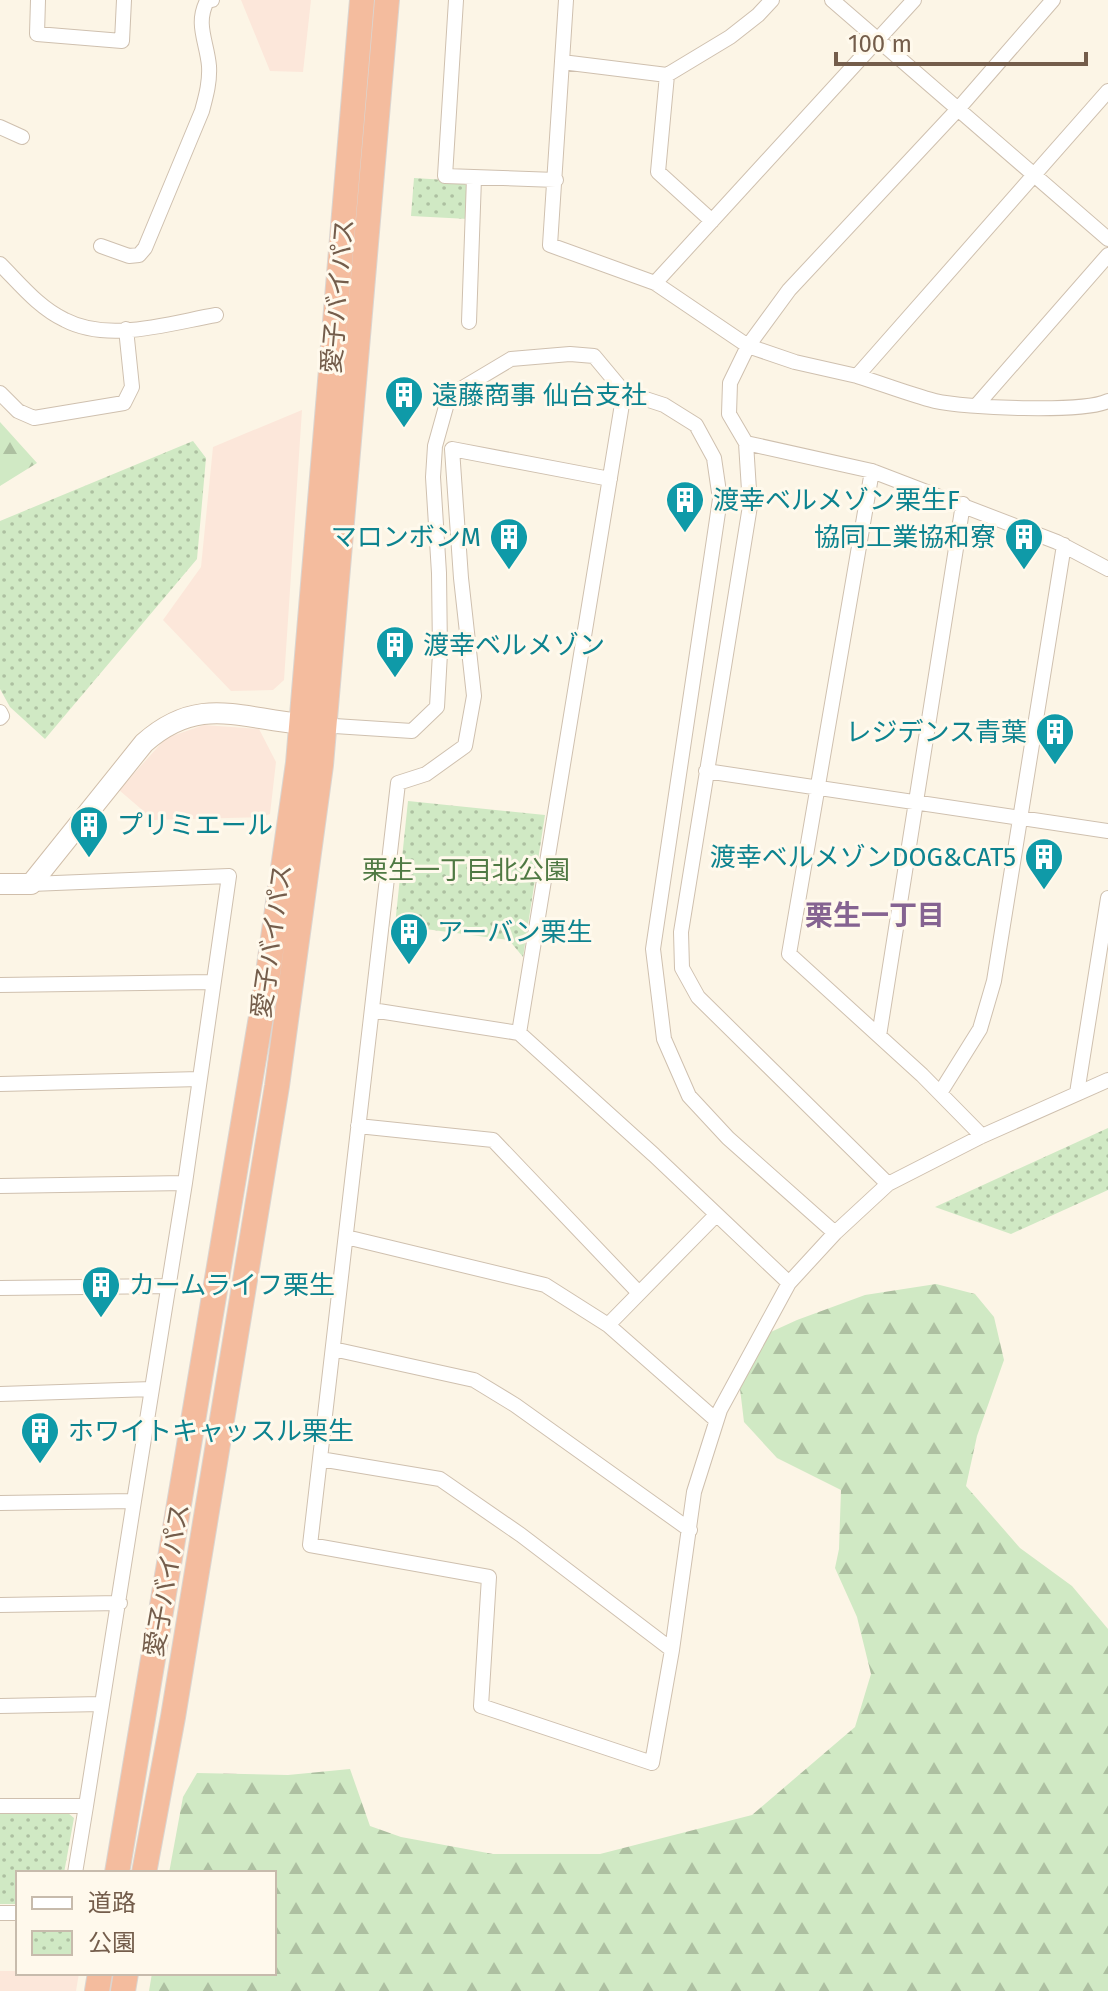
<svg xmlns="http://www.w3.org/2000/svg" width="1108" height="1991" viewBox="0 0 1108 1991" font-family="'Fira Sans','Noto Sans JP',sans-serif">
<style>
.commercial{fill:#fce7da}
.forest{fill:url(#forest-firs)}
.park{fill:url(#park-dots)}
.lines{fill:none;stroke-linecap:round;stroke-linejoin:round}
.street-casing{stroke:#cfc0af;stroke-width:16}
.secondary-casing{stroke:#d0beaa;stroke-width:22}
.highway-casing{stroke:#dbd5d0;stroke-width:26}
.street{stroke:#fff;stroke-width:14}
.secondary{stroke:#fff;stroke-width:20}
.highway{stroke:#f4bc9e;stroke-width:24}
.labels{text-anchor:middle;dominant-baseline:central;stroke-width:6;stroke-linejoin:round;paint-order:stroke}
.street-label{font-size:26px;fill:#745d4b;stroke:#fff9ec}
.culture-label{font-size:26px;fill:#0d838f;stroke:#fff9ec;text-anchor:start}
.park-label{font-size:26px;fill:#4f7943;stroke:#fff9ec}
.neighbourhood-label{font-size:28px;font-weight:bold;fill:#856391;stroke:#fff9ec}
</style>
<defs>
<pattern id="forest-firs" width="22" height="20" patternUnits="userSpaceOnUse" patternTransform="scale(2)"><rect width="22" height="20" fill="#d0e9c4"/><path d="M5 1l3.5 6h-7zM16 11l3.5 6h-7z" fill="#adc0a1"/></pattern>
<pattern id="park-dots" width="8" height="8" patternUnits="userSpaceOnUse" patternTransform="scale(2)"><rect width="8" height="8" fill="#d0e9c4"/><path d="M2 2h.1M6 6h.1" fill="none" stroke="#adc0a1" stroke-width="1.8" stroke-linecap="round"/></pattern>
</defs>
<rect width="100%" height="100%" fill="#fcf5e6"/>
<path class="commercial" d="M241,0H311L303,72L270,71Z
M302,410L284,680L273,690L231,691L163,620L201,567L213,447Z
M204,725L259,729L276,762L270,814L261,817L154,820L119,790L166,738Z
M18,1947V1973H79L76,1991H0V1971H17Z"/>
<path class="forest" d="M0,422L37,463L0,486Z
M936,1284L975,1294L994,1317L1004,1360L977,1436L966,1486L1020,1548L1072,1586L1108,1629V1991H149L152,1973H274V1873H169L183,1797L197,1773L288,1775L350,1769L370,1826L401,1837L493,1854H600L752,1815L855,1727L871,1674L857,1617L835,1568L839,1549L841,1490L777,1458L744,1422L737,1364L751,1341L797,1320L865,1295Z"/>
<path class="park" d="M414,178L462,181L469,188L468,219L411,216Z
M193,441L206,458L197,559L45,739L10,707L0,689V521Z
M408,801L545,815L523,957L509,940L395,925Z
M1108,1128V1190L1011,1234L935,1207Z
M68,1813L74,1818L64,1873H18V1904H0V1814Z"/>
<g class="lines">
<defs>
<path id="street" d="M38,0L37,34L122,41L124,0
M456,0L445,176L556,180
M566,0L550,245L655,283L748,346L795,362L857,376L1108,91
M832,0L1108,239
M562,62L667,75L730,37L758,15L772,0
M667,75L658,172L712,221
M0,127L22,137
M101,246L129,256L139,255L145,248L202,111C206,96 210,82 209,66C207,42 195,24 207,1L212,0
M0,264C20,284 39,308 65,320C109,343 170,323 216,315
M655,283L914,0
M469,322L474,178
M857,376C883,384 908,394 935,401C964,408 1083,413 1108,401
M0,393L18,411L34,418L124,403L132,387L126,329
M976,406L1108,255
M746,443L872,471L1057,542L1108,569
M872,471L789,954L922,1075L982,1136
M0,712L2,716L0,718
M319,725L412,731L437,707L440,653L439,573L433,477L435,446L449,396L511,359L570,354L594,356L624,392L664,405L696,425L714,458L720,499L653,949L664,1039L689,1096L728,1138L835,1233L789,1283L720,1410L694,1492L672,1650L652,1763L481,1706L489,1577L310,1545L398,783L426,774L465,746L474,696L461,578L452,449L610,479
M706,771L1108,831
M0,985L213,982
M372,1010L519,1033L654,1155L789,1283
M519,1033L624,392
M879,1036L963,504
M0,1084L200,1079
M940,1093L980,1029L994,981L1064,545
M1077,1093L1108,898
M358,1126L493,1140L639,1293
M888,1184L698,997L682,968L681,932L750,506L746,443L729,414L730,383L748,346L789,290L959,108L1053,0
M0,1186L185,1183
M835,1233L888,1184L982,1136L1108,1080
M346,1237L545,1285L608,1325L716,1420
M0,1288L169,1286
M608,1325L716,1215
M333,1349L474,1380L515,1405L690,1530
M0,1394L152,1389
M320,1459L440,1479L521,1535L672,1650
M0,1503L134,1501L185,1183L229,876L31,884
M0,1605L120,1603
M0,1706L102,1704
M0,1806H86L134,1501
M75,1873L86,1806
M0,1913H18"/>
<path id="secondary" d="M0,884H31L144,743C198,695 238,718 302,724"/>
<path id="highway" d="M117,1873L266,987L298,763L362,0
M144,1873L173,1717L277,1086L321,765L387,0
M97,1991L100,1973
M123,1991L126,1973"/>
</defs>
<use href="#street" class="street-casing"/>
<use href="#secondary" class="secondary-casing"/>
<use href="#highway" class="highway-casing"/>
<use href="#street" class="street"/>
<use href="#secondary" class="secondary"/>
<use href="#highway" class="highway"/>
</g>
<defs>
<symbol id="building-pin" viewBox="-11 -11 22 30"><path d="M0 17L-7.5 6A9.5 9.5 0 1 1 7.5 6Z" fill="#0f9aa8" stroke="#fff9ec"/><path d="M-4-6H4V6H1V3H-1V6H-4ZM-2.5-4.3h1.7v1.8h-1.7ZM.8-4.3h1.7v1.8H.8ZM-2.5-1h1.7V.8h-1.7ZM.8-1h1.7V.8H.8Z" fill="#fff"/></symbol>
</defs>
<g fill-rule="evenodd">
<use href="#building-pin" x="382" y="373" width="44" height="60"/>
<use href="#building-pin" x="663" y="478" width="44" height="60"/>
<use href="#building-pin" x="487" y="515" width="44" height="60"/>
<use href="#building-pin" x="1002" y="515" width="44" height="60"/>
<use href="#building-pin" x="373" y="623" width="44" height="60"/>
<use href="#building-pin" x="1033" y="710" width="44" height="60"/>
<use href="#building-pin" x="67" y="803" width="44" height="60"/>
<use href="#building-pin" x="1022" y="835" width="44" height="60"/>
<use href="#building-pin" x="387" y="910" width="44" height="60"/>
<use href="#building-pin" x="79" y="1263" width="44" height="60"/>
<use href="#building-pin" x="18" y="1409" width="44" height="60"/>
</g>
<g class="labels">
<g class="street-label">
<text transform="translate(338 296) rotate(-85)">愛子バイパス</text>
<text transform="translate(272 941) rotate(-82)">愛子バイパス</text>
<text transform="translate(167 1580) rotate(-80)">愛子バイパス</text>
</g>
<g class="culture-label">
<text x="432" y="395">遠藤商事 仙台支社</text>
<text x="713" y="500">渡幸ベルメゾン栗生F</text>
<text x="481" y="537" text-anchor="end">マロンボンM</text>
<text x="996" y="537" text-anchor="end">協同工業協和寮</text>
<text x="423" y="645">渡幸ベルメゾン</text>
<text x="1027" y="732" text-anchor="end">レジデンス青葉</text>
<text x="117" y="825">プリミエール</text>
<text x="1016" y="857" text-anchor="end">渡幸ベルメゾンDOG&amp;CAT5</text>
<text x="437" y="932">アーバン栗生</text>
<text x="129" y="1285">カームライフ栗生</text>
<text x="68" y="1431">ホワイトキャッスル栗生</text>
</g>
<g class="park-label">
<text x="466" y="870">栗生一丁目北公園</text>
</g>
<g class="neighbourhood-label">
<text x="875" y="915">栗生一丁目</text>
</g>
</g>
<rect x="16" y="1871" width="260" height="104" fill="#fff9ec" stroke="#c7bbac" stroke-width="2"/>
<rect x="32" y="1897" width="40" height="12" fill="#ffffff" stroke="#c7bbac" stroke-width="2"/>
<text x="88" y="1911" font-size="24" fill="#745d4b">道路</text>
<rect x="32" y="1931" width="40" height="24" fill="url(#park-dots)" stroke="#c7bbac" stroke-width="2"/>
<text x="88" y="1951" font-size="24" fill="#745d4b">公園</text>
<path d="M836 52v12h250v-12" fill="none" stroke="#745d4b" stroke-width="4"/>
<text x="848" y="52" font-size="24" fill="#745d4b" stroke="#fff9ec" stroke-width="6" paint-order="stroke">100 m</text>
</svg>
